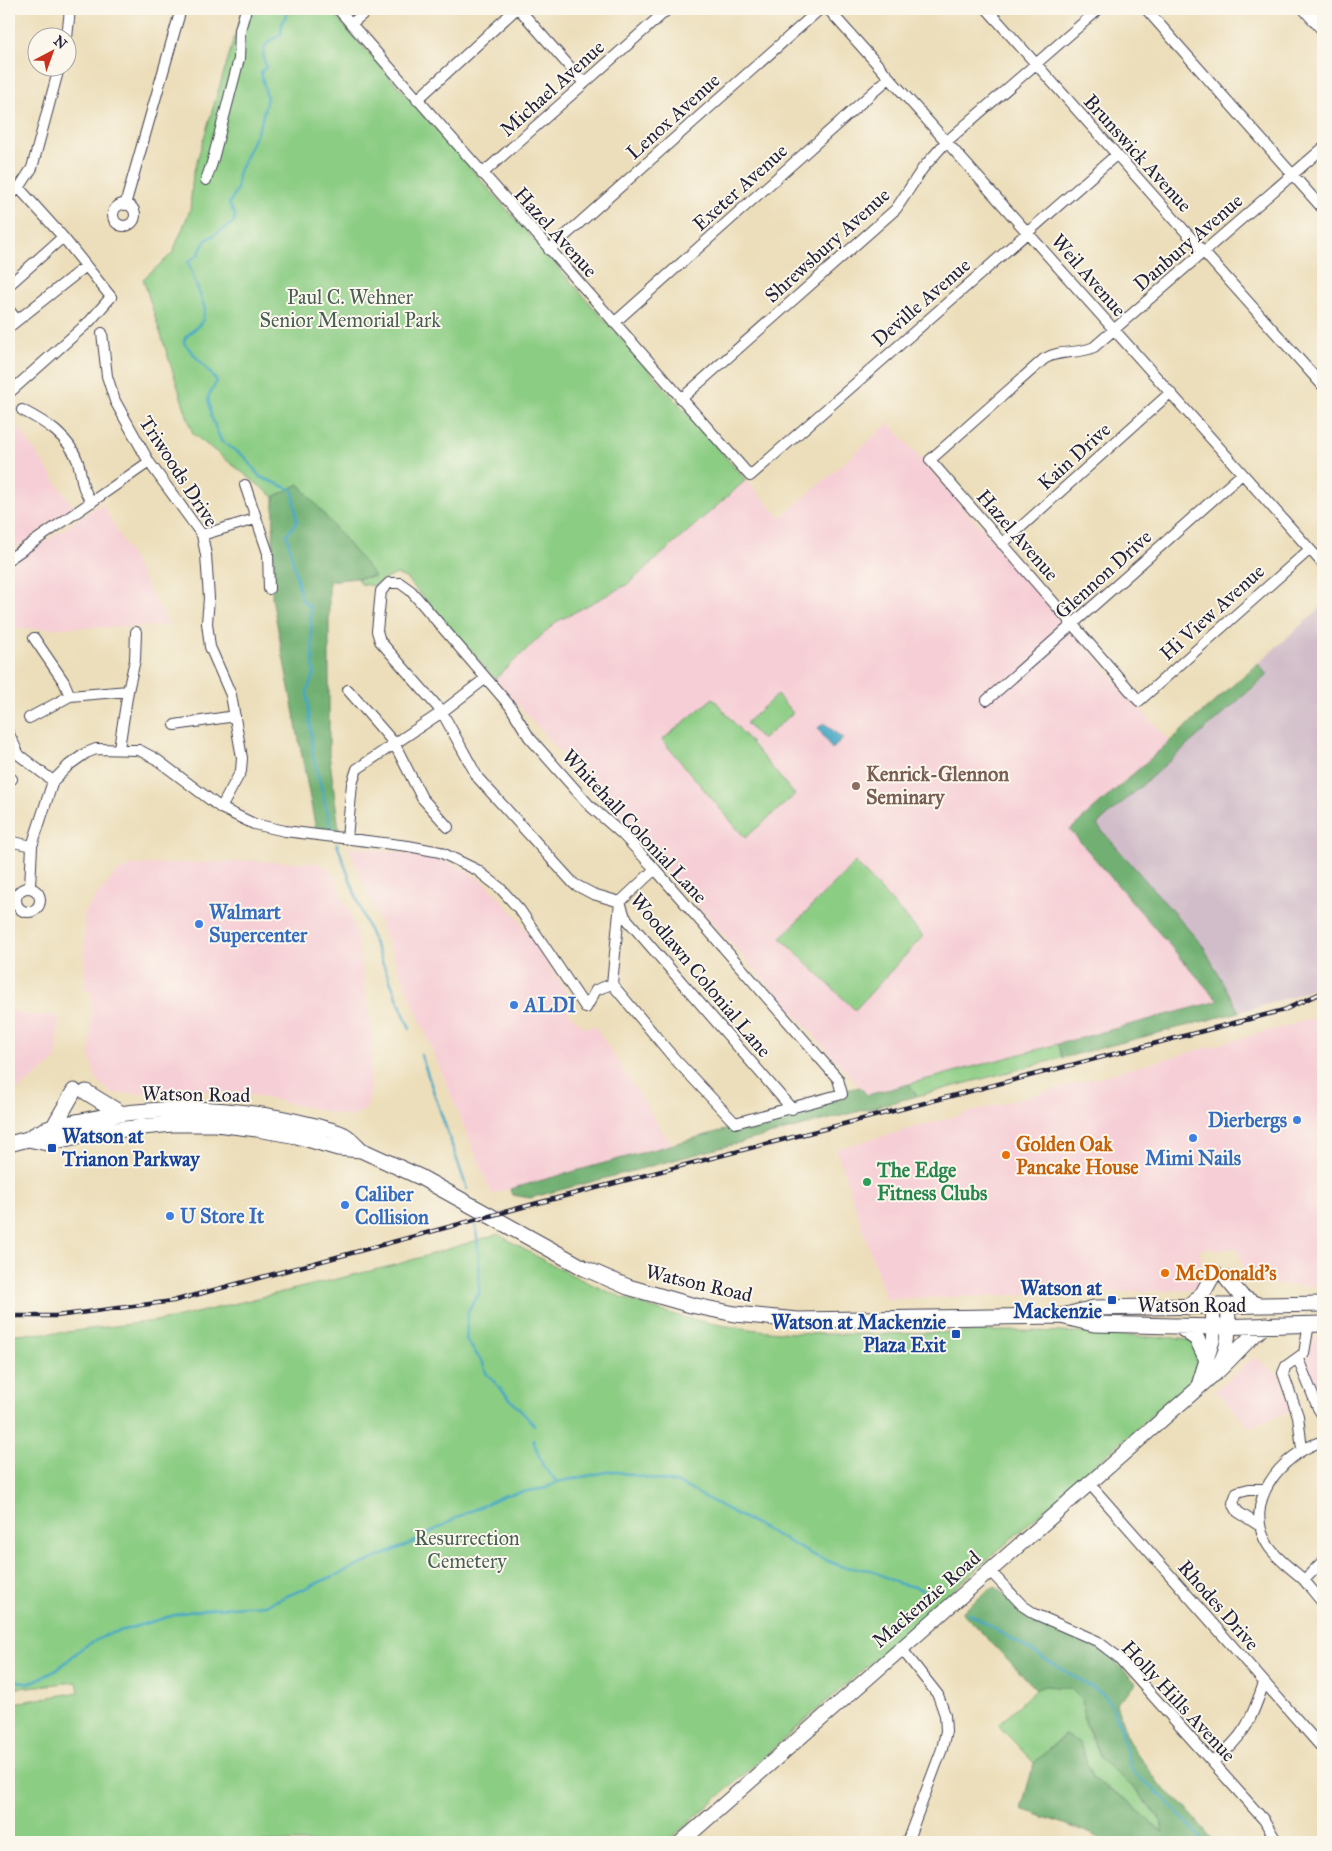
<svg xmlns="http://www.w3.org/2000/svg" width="1332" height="1851" viewBox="0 0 1332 1851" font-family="'IM FELL Great Primer',serif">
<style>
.built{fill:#f6cfd6}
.industrial{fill:#d1bdc9}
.green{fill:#8ccd84;stroke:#577860}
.forest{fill:#71b072;stroke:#4a6956}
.water{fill:#45a8c4;stroke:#346580}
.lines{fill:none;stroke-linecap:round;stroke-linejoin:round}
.stream{stroke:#45a8c4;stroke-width:2.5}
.minor-casing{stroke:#403e4e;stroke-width:12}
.secondary-casing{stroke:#403e4e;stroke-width:16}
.primary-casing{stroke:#403e4e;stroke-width:17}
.minor{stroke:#fff;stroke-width:10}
.secondary{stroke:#fff;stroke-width:14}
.primary{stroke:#fff;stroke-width:15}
.rail-casing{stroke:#22223b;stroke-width:4.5}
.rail{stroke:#fbf7ec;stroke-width:2.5;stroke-dasharray:8;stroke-linecap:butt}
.education-dot{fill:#8d6e63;stroke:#fbf7ec;stroke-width:2}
.shop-dot{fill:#3f7fe0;stroke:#fbf7ec;stroke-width:2}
.transit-dot{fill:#1a4fb4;stroke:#fbf7ec;stroke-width:2}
.food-dot{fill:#e8710a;stroke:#fbf7ec;stroke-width:2}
.leisure-dot{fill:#2e9e5b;stroke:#fbf7ec;stroke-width:2}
.labels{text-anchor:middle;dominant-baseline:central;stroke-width:4;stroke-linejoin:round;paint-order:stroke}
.street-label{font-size:20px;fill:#22223b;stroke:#fbf7ec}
.park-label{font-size:20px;fill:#475e55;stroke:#fbf7ec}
.education-label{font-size:20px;font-weight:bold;fill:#785e54;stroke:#fbf7ec;text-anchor:start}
.shop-label{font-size:20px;font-weight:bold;fill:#366cbe;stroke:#fbf7ec;text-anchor:start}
.transit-label{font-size:20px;font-weight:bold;fill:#164399;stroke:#fbf7ec;text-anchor:end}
.food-label{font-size:20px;font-weight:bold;fill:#c56008;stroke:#fbf7ec;text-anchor:start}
.leisure-label{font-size:20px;font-weight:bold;fill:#27864d;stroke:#fbf7ec;text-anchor:start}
</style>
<rect width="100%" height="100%" fill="#fbf7ec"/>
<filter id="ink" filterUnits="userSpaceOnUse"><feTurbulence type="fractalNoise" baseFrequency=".02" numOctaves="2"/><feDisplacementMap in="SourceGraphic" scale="10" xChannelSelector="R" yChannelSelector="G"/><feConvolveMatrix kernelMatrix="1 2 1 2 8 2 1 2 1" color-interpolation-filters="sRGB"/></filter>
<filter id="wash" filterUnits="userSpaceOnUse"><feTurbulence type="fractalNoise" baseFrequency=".0096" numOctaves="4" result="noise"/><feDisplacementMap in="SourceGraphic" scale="20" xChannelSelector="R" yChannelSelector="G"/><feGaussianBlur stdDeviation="1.12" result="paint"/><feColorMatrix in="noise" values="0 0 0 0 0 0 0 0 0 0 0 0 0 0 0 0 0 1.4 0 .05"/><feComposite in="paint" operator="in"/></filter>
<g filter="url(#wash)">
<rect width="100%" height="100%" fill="#ecdeba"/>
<path class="built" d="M9,413L73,506L9,553Z
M889,423L1170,742L1070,830L1218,1001L867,1095L495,679L556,622L628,584L746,480L781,518Z
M102,503L169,626L9,629V566Z
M348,846L440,858L465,870L486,883L517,917L560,982L567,994L569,1013L584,1028L595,1026L671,1144L492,1194Z
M250,861L317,863L331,870L355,927L372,1032L370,1095L366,1109L351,1117L253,1095L211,1091L113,1094L96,1079L90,1056L92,992L85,991L84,912L116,873L133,865Z
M9,1009L26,1015L58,1016V1051L54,1062L9,1097Z
M1323,1016V1286L1249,1284L1238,1249H1200L1201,1283L1191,1290L886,1299L836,1149Z
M1323,1333V1396L1319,1397L1305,1363L1313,1339Z
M1254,1357L1280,1376L1292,1410L1249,1427L1215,1390Z"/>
<path class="industrial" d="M1323,606V985L1291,997L1239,1012L1203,946L1097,825L1267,675L1258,663Z"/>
<path class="green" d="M243,9H330L746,480L628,584L556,622L495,679L407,579L397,574L380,581L376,586L361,584L357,578L374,577L299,484L274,497L193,434L143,279L172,254L190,210L193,174Z
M777,695L793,713L762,740L746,723Z
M713,698L795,795L745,838L662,740Z
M855,862L923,936L855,1010L781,938Z
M1058,1044L1062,1058L917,1096L909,1084Z
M498,1234C558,1270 622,1303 691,1319C799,1344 912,1331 1022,1331C1075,1331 1128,1337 1181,1338L1190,1341L1201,1356L1195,1375L1184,1387L667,1842H9V1704L79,1692L77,1682L9,1689V1334L58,1333L171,1319L395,1265Z
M1045,1686L1071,1688L1082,1700L1084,1719L1091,1738L1160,1819L1162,1833L1127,1800L1092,1778L1080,1743L1064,1735L1034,1763L998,1725L1036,1689Z"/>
<path class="forest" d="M299,484L375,576L329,581V753L339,829L335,831L316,830L272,598L274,497Z
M1258,663L1267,675L1097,825L1203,946L1239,1012L1062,1058L1058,1044L1218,1001L1070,830Z
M909,1084L917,1096L530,1198L512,1195L510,1189L848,1096L846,1090L860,1087L867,1095Z
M996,1587L1022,1612L1092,1644L1109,1655L1137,1684L1116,1704L1129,1742L1160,1785L1184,1806L1215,1842H1104L1092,1834L1021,1809L1034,1763L1065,1735L1080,1743L1092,1778L1127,1800L1162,1833L1160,1818L1134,1788L1102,1761L1084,1718L1082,1700L1070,1688L1045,1686L1036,1689L962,1612L991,1588Z"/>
<path class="water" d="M824,723L843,739L832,749L818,728Z"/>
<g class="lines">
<path class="stream" d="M287,13L282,23L281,34C264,44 260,47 266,67L261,72L267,98L261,123L238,174L237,189L229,204L235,215L234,222L205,241L198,255L188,262L205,309L202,322L185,338L184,343L217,381L208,397L211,416L221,441L245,457L260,477L293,490L297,522L287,534L301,598L310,607L314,674L307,691L313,756L332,830
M337,844L364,918L410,1029
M421,1055L467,1189
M476,1226L479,1260V1294L468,1311L466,1340L483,1363L486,1373L534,1425
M533,1440L543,1466L557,1482
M969,1613L1103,1694L1109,1701L1121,1728L1129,1763L1134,1773L1164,1798L1205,1842
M9,1678L28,1684L57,1670L82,1648L106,1635L182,1613L213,1608L266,1605L416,1541L456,1518L505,1495L546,1488L557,1482L612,1471L680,1484L813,1555L843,1567L871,1570L897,1583L915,1587L934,1595"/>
</g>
</g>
<g filter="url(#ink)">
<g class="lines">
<defs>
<path id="minor" d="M338,9L750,476L1116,155
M519,9L584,83
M828,9L1323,564
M987,9L1323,386
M1146,9L1323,209
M351,24L369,9
M67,38L70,9
M417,100L516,9
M482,174L668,9
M206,180L212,163L239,59L240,30L246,9
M9,196L19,188L32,168L59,68
M113 215a11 11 0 1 1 22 0a11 11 0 1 1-22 0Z
M125,205L181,9
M549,250L820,9
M9,285L63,237
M9,310L16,319
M614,323L889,78
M9,327L86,266
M102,333L107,376L115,401L149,462L202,535L206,555L209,598L207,623L210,647L231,695L242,758L241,771L221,808
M9,393L90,321L111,297L63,237L19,188
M681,399L896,209L923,168L946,142L1099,9
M22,410C45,422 69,436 78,462C83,479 80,487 92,502
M245,485L268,553L269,589
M202,535L255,519
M1002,544L1170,393
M1309,550L1139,701L930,460L1044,359C1060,349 1078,355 1094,347L1323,148
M9,559L149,462
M34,638L64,682L70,696
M348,690L394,743L422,798L448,827
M987,700L1242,474
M29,718L70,696L128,691
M175,725L235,716
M9,734L19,755L53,781
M119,748L128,691L135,660L136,632
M9,781L12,779
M347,838L352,784L357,769L442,712L486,678
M9,841L32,846
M655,869L620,902L612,984L673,1057L735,1123L842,1094L838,1079L655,869L622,834L589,805L529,737L510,706L411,591L400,583H389L381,591L377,631L380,641L442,712L478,778L574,884L593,894L620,902L625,917L792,1109
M30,887L32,846L53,781L69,765L86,753L96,749L139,750L156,759L221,808L254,824L285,831L408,846L440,852L477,870L500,888L520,910L586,1008L596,990L612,984
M16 900a12 12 0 1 1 24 0a12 12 0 1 1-24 0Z
M1298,1359L1318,1408L1323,1416
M1323,1441C1281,1454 1240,1504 1269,1547C1278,1560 1292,1569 1303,1579C1310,1587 1316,1595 1323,1603
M1302,1449L1298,1416L1283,1373L1286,1366L1304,1353L1309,1324
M1088,1482L1323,1749
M1260,1526L1238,1512L1233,1503L1237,1492L1249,1489H1265
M989,1570L1023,1606L1035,1614L1097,1641L1118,1657L1264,1820L1277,1842
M1304,1580L1323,1561
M901,1648L938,1695L945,1715L946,1731L942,1749L907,1842
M1213,1762C1246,1735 1250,1722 1264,1683"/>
<path id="secondary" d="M1306,9L1323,28
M1198,1387L1213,1339V1307
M681,1842L1213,1375C1230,1350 1229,1336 1228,1307"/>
<path id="primary" d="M86,1092L122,1114
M54,1126L74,1091
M28,1139C45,1127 61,1125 81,1121C157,1104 236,1106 311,1125C321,1128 335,1130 344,1135C350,1138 356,1145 361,1150
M9,1144L28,1139L47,1143L96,1132L172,1124H216L257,1129L297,1136L338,1148L361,1150L420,1177L584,1268L628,1287L691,1305L735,1314L798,1320L1061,1316L1094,1324L1214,1327L1323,1324
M1227,1279L1242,1297L1257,1305
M1188,1307L1203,1293L1214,1273
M1062,1316L1094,1308L1323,1304
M1179,1326L1197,1339L1207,1360
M1213,1375C1232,1359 1246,1339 1266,1325"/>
</defs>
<use href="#minor" class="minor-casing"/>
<use href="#secondary" class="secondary-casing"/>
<use href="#primary" class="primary-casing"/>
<use href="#minor" class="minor"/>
<use href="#secondary" class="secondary"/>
<use href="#primary" class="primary"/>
<defs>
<path id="rail" d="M9,1316H56L173,1301L534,1204L1284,1010L1323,992"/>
</defs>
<use href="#rail" class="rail-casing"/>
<use href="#rail" class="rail"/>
</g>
</g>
<circle class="education-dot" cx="856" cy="786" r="5"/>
<g class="shop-dot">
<circle cx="199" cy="924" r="5"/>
<circle cx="514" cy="1005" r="5"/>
<circle cx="1297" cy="1120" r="5"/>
<circle cx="1193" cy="1138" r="5"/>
<circle cx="345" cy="1205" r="5"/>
<circle cx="170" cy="1216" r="5"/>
</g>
<g class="transit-dot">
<rect x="47" y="1143" width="10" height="10" rx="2.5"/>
<rect x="1107" y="1295" width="10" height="10" rx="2.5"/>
<rect x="951" y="1329" width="10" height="10" rx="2.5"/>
</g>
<g class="food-dot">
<circle cx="1006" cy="1155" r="5"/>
<circle cx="1165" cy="1273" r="5"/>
</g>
<circle class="leisure-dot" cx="867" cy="1182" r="5"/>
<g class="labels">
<g class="street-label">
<text transform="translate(552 88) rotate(-42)">Michael Avenue</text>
<text transform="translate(673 116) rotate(-42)">Lenox Avenue</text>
<text transform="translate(1138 153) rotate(48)">Brunswick Avenue</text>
<text transform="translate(740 187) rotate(-42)">Exeter Avenue</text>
<text transform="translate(556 232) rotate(48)">Hazel Avenue</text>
<text transform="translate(1188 242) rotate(-41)">Danbury Avenue</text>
<text transform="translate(827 245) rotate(-42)">Shrewsbury Avenue</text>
<text transform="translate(1089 275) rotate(49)">Weil Avenue</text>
<text transform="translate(921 302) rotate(-41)">Deville Avenue</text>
<text transform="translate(1074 456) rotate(-42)">Kain Drive</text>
<text transform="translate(179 471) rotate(57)">Triwoods Drive</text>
<text transform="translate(1018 535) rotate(49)">Hazel Avenue</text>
<text transform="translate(1103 574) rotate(-42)">Glennon Drive</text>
<text transform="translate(1212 612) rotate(-42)">Hi View Avenue</text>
<text transform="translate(635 826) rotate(47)">Whitehall Colonial Lane</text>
<text transform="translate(701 975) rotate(50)">Woodlawn Colonial Lane</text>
<text transform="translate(196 1094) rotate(1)">Watson Road</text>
<text transform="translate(699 1283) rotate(13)">Watson Road</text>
<text x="1192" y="1305">Watson Road</text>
<text transform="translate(926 1599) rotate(-41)">Mackenzie Road</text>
<text transform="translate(1219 1605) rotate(49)">Rhodes Drive</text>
<text transform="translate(1179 1701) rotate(47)">Holly Hills Avenue</text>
</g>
<g class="park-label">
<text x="350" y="297">Paul C. Wehner<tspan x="350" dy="23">Senior Memorial Park</tspan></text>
<text x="467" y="1538">Resurrection<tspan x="467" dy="23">Cemetery</tspan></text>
</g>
<g class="education-label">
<text x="866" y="774">Kenrick-Glennon<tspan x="866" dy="23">Seminary</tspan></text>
</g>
<g class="shop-label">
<text x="209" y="912">Walmart<tspan x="209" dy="23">Supercenter</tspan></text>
<text x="524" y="1005">ALDI</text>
<text x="1287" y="1120" text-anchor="end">Dierbergs</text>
<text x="1193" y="1158" text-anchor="middle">Mimi Nails</text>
<text x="355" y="1194">Caliber<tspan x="355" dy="23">Collision</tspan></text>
<text x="180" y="1216">U Store It</text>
</g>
<g class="transit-label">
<text x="62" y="1136" text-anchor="start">Watson at<tspan x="62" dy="23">Trianon Parkway</tspan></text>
<text x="1102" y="1288">Watson at<tspan x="1102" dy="23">Mackenzie</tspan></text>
<text x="946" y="1322">Watson at Mackenzie<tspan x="946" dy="23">Plaza Exit</tspan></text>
</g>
<g class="food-label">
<text x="1016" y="1144">Golden Oak<tspan x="1016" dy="23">Pancake House</tspan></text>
<text x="1175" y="1273">McDonald's</text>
</g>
<g class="leisure-label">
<text x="877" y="1170">The Edge<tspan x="877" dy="23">Fitness Clubs</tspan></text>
</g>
</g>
<rect width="1332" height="1851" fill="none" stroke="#fbf7ec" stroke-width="30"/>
<g transform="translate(52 52) rotate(41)"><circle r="24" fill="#fbf7ec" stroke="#a4a2a5"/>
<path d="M0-4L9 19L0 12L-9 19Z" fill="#c8321e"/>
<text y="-8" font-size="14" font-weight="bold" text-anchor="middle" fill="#22223b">N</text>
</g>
</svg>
